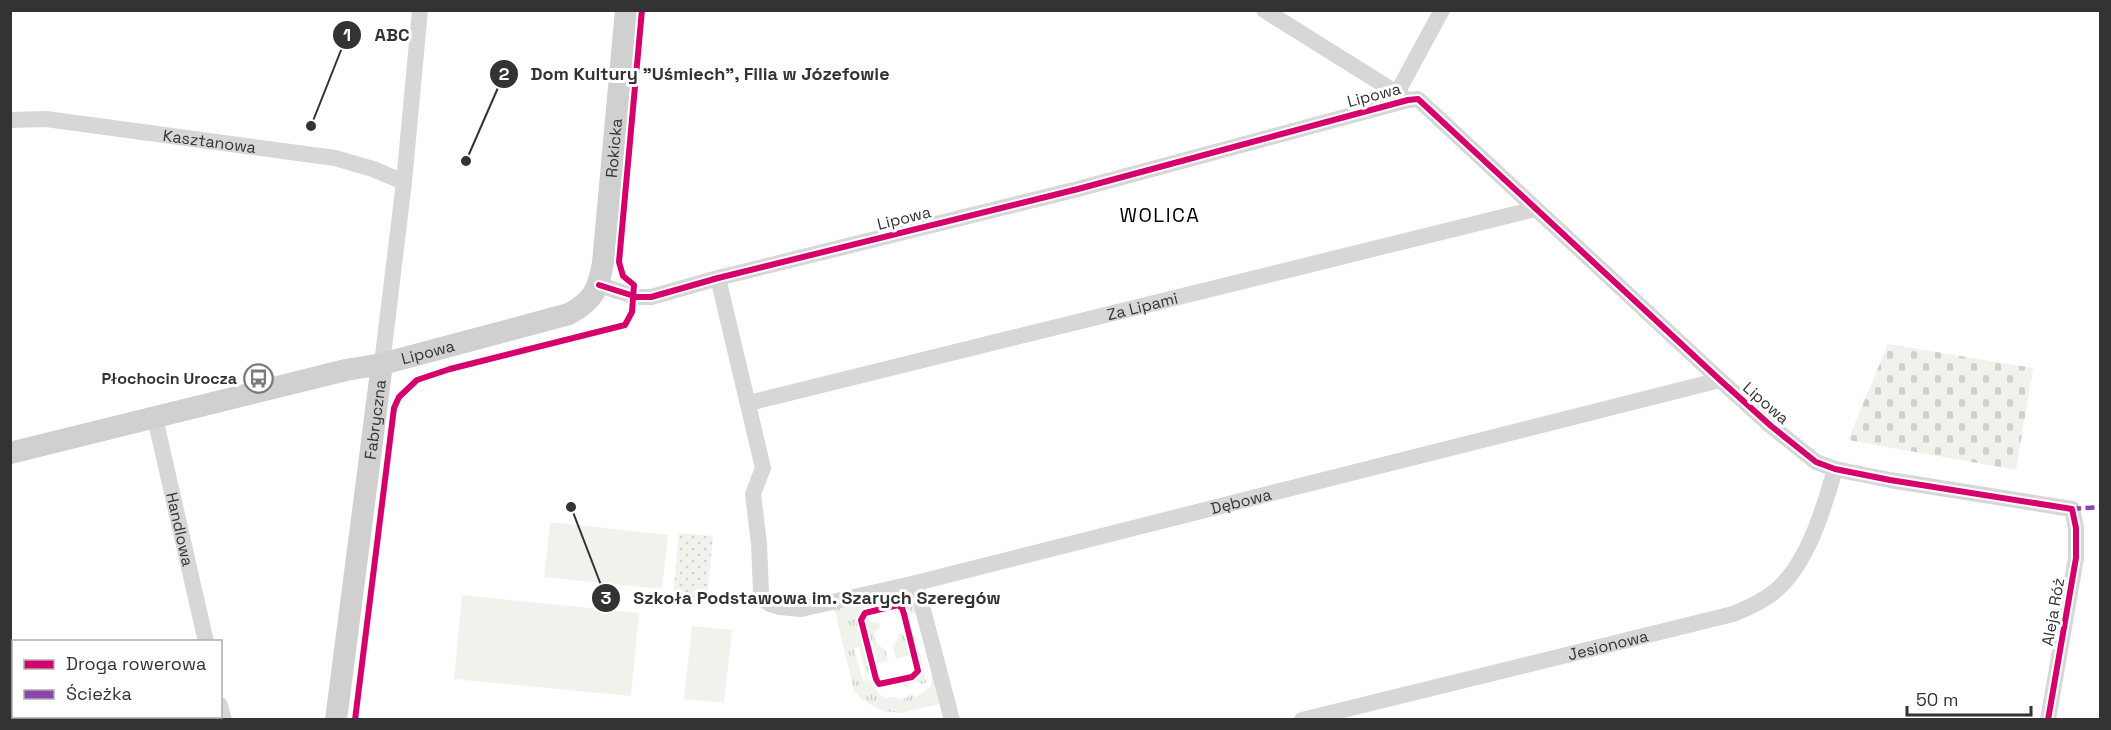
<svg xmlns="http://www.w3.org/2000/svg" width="2111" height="730" viewBox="0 0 2111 730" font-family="'Space Grotesk',sans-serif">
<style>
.grass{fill:url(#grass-tufts)}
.cemetery{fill:url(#cemetery-stones)}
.park{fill:url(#park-dots)}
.pitch{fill:#f0f3ec}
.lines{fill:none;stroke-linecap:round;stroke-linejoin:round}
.street{stroke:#d7d7d7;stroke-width:16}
.secondary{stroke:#d0d0d0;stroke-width:22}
.quiet{stroke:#8e44ad;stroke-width:4.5;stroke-dasharray:9 4.5;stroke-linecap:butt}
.cycleway-casing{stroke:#fff;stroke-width:10}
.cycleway{stroke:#d6006c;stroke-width:6}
.labels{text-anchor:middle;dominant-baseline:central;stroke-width:6;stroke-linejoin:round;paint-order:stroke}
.street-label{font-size:16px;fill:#333;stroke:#fff}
.poi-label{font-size:16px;font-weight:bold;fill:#333;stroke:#fff;text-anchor:end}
.quarter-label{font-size:20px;letter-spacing:1.5px;fill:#000;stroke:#fff}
.leader{fill:none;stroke:#333;stroke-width:2}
.callout-dot{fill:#333;stroke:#fff;stroke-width:2}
.mark-label{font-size:18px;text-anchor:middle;font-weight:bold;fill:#fff}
.callout-label{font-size:18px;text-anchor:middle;font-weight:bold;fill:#333;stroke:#fff;stroke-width:6;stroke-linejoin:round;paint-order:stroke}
</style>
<defs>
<pattern id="grass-tufts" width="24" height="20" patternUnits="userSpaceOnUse" patternTransform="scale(1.5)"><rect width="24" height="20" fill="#f0f3ec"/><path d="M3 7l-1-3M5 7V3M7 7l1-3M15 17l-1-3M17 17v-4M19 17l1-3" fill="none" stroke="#ced1cb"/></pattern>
<pattern id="cemetery-stones" width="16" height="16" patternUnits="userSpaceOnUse" patternTransform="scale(1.5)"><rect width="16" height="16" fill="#f0f3ec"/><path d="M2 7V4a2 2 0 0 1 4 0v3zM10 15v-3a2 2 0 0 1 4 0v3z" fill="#ced1cb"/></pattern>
<pattern id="park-dots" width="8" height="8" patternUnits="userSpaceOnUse" patternTransform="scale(1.5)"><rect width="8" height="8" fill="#f0f3ec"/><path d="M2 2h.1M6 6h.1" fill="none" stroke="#ced1cb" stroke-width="1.8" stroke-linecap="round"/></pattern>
</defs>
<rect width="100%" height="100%" fill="#fff"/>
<path class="grass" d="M904,594L913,599L917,617L915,614L907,611L902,604L898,603L867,608L858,617L871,674L866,675L859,647L854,648L863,681L873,679L878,693L885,698L895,697L902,700L908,697L909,693L915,697C919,696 927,689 931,686L932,675L944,703L900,713L882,711L861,699L854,691L834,607Z
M868,616L870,622L879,623L880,627L875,632C873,641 877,646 885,649L888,661L875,664L865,621Z
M905,631L910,655L896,659L893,647L897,641L898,635Z
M917,651L921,655L926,683L922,684L915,681L909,683L907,688L903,685L897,686L895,684L911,681L920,675L921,670Z"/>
<path class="cemetery" d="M1888,344L2033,368L2016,470L1848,440Z"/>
<path class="park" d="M679,533L713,536L707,601L673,598Z"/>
<path class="pitch" d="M550,522L668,535L662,589L544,577Z
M462,595L639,613L631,696L454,679Z
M692,626L732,630L724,703L684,699Z"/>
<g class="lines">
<g class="street">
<path d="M1264,10L1408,100"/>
<path d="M1397,93L1442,10"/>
<path id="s1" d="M10,120L46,119L335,158L373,169L404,182"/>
<path id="s2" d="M718,278L763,468L753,494L759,544L761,592L763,599L770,604L780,607L801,609L916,583L1720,380"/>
<path d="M599,285L637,297H651L718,278L1078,189L1408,100L1418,99L1720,380L1771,426L1816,462L1835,469L1890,480L2072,509L2076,528V558L2048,720"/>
<path d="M382,364L404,182L420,10"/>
<path id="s3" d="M749,403L1535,209"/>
<path id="s4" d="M155,418L206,642"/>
<path d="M916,583L952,720"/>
<path d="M220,705L224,720"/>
<path id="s5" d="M1302,720L1733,614C1748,608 1762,602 1774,592C1807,566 1824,508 1835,469"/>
</g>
<g class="secondary">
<path id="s6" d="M10,453L346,370L382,364L569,314C594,300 598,290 603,263L626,10"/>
<path id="s7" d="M336,720L382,364"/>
</g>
<path class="quiet" d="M2072,509L2100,507"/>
<defs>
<path id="cycleway" d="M599,285L637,297H651L718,278L1078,189L1408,100L1418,99L1720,380L1771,426L1816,462L1835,469L1890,480L2072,509L2076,528V558L2048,720
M898,605L902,608L904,614L918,671L912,677L879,684L876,679L861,620L865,613Z
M355,720L394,408L399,397L417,380L450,369L625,325L632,312L634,285L623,276L619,262L642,10"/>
</defs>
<use href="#cycleway" class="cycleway-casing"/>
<use href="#cycleway" class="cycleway"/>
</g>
<defs>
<symbol id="bus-ring" viewBox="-11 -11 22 22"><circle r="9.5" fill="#fff" stroke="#7a7a7a" stroke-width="1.5"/><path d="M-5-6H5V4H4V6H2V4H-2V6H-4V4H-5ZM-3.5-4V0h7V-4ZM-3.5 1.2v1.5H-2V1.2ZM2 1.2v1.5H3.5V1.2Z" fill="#7a7a7a"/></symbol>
</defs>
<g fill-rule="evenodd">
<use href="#bus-ring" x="242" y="362" width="33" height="33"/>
</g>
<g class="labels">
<g class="street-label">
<text transform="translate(1374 95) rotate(-15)">Lipowa</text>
<text stroke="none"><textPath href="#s1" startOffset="201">Kasztanowa</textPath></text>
<text stroke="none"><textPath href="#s6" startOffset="756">Rokicka</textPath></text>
<text transform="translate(904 218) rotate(-14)">Lipowa</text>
<text stroke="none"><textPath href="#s3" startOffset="405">Za Lipami</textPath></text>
<text stroke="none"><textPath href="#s6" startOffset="430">Lipowa</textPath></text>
<text transform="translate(1766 403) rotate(41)">Lipowa</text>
<text stroke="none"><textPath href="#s7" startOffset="303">Fabryczna</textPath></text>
<text stroke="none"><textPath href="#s2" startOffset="822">Dębowa</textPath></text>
<text stroke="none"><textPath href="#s4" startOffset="114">Handlowa</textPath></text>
<text transform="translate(2053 612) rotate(-80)">Aleja Róż</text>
<text stroke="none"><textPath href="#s5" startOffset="315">Jesionowa</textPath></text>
</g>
<g class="poi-label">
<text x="237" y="378">Płochocin Urocza</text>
</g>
<g class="quarter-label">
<text x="1160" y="215">WOLICA</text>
</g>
</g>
<path class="leader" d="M311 126L347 35M466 161L504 74M571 507L606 598"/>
<g class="callout-dot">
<circle cx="311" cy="126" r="6"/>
<circle cx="466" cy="161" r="6"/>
<circle cx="571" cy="507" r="6"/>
<circle cx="347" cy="35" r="15"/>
<circle cx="504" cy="74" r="15"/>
<circle cx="606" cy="598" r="15"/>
</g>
<g class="mark-label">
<text x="347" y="41">1</text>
<text x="504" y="80">2</text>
<text x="606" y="604">3</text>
</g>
<g class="callout-label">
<text x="392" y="41">ABC</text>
<text x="710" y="80">Dom Kultury "Uśmiech", Filia w Józefowie</text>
<text x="817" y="604">Szkoła Podstawowa im. Szarych Szeregów</text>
</g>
<rect width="2111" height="730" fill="none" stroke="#333333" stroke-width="24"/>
<rect x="12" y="640" width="210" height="78" fill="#ffffff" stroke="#adadad" stroke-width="1.5"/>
<rect x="24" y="660" width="30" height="9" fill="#d6006c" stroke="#adadad" stroke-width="1.5"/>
<text x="66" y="670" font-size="18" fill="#333333">Droga rowerowa</text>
<rect x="24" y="690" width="30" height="9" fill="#8e44ad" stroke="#adadad" stroke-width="1.5"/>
<text x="66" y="700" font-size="18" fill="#333333">Ścieżka</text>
<path d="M1907 706v9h124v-9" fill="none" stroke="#333333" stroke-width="3"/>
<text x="1916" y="706" font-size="18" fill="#333333" stroke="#ffffff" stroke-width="4.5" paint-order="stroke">50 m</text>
</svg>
